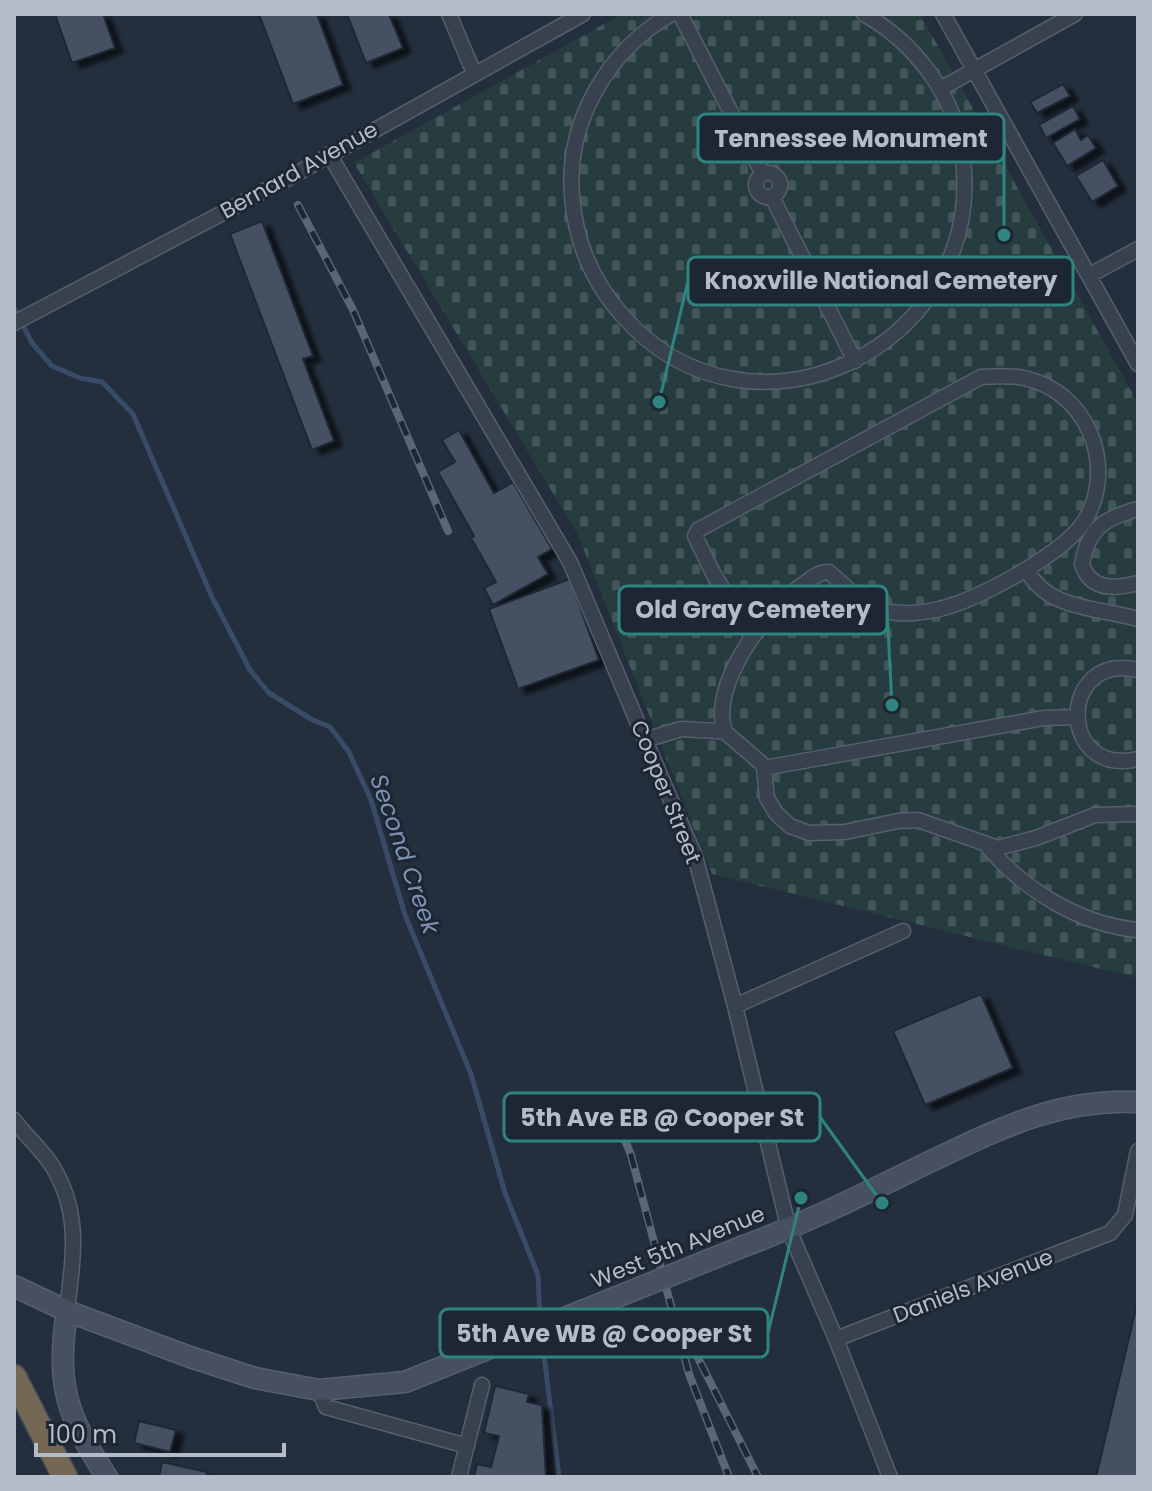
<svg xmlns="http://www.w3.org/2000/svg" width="1152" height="1491" viewBox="0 0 1152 1491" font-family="Poppins,sans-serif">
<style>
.cemetery{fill:url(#cemetery-stones)}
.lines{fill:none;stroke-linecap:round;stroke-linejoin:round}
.stream{stroke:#394c67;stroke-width:5}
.building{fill:#455162;stroke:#1f2835;stroke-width:2;filter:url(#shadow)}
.street-casing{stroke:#565f6c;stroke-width:17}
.secondary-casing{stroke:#565f6c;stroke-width:23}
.highway-casing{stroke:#434c59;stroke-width:27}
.street{stroke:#38414e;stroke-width:14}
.secondary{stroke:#465061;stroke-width:20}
.highway{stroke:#746855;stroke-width:24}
.rail-casing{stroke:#5a6575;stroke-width:8}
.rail{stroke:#1d2633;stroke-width:5;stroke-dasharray:15;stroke-linecap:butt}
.secondary-bridge-casing{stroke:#565f6c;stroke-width:23;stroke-linecap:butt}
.secondary-bridge{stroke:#465061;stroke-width:20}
.labels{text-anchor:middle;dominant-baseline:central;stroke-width:6;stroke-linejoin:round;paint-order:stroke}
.street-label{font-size:22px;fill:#b4bcc9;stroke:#1d2633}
.water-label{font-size:24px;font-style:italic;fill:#7c92b1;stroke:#1d2633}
.leader{fill:none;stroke:#308480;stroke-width:3}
.callout-dot{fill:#308480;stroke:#1d2633;stroke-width:3}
.callout{fill:#1d2633;stroke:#308480;stroke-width:3}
.callout-label{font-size:24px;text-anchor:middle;font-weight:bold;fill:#b4bcc9}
</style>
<defs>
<pattern id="cemetery-stones" width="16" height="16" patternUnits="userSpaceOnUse" patternTransform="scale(2)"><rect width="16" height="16" fill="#263c3f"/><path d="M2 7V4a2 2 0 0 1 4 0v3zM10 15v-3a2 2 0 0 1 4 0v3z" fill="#435659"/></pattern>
<filter id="shadow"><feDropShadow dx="8" dy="5" stdDeviation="2" flood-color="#0009"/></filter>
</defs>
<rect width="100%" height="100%" fill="#242f3e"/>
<path class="cemetery" d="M622,14H920L1138,403V978L712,874L578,535L354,163Z"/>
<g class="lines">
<path class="stream" d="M14,308L32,343L52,366L80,378L102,382L133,414L212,597L250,670L269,693L311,719L330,727L349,752L371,800L405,915L471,1074L505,1193L538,1275L540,1321
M541,1331L559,1477"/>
</g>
<path class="building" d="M55,14H103L115,48L72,63Z
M259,14H317L343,85L293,104Z
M347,14H389L403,48L366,63Z
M1063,84L1070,96L1037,113L1030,102Z
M1073,106L1080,119L1046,138L1039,125Z
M1075,129L1081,140L1088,135L1096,148L1067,166L1053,143Z
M1103,160L1118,186L1092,202L1076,176Z
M262,221L313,356L303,359L334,441L312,450L230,234Z
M459,430L494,493L513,482L552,549L538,557L548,574L493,605L484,588L496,582L471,538L474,536L438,472L455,462L442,440Z
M570,579L599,660L518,689L489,609Z
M981,994L1013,1068L925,1105L893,1031Z
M1138,1300V1477H1096Z
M495,1386L529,1394L527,1402L542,1405L546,1477H474L477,1464L491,1467L499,1436L484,1433Z
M139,1421L176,1430L170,1452L134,1443Z
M162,1462L207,1472L206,1477H159Z"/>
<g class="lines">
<defs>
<path id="street" d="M449,14L474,73
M671,14C608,51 566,121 572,195C575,240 592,281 622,315C751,463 991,346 962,152C954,94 915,43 864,14
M680,14L763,174
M943,14L1138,364
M940,89L1075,14
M329,154L570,562L645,740L695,856L735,1006L789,1230L836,1339L890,1477
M756 185a12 12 0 1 1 24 0a12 12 0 1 1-24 0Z
M772,197L855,361
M1090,275L1138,249
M14,323L287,179L583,14
M1138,509C1104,518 1088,529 1082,564C1090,591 1116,589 1138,583
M1026,569C1048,611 1098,607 1138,619
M1138,670C1058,651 1057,778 1138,759
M725,732C709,685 765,611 802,585C811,579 819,571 829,572C846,587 866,608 890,612C909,615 932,612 950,606C986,595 1070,550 1087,517C1116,462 1086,391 1024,378C1010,375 995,376 981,377L698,530L695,536L713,573L752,637
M645,740L681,729L717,731L725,732L761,763L764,768L767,798L776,813L790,826L809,833L845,832L898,821L918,820L998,848L1036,838L1095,815L1138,814
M764,768L1044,718L1076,717
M988,847C1024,890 1081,925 1138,930
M735,1006L903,931
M14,1120C25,1135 40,1148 51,1164C82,1213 73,1256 67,1311
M836,1339L1110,1233L1125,1215L1138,1151
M319,1390L326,1407L467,1446
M459,1477L482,1385"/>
<path id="secondary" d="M744,1246C806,1223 864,1194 923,1165C995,1131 1056,1098 1138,1102
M14,1286L67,1311L190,1357L255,1378L319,1390L405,1382
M67,1311C56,1385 66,1415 107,1477"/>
<path id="highway" d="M14,1377L65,1477"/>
</defs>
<use href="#street" class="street-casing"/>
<use href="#secondary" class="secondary-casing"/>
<use href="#highway" class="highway-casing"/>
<use href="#street" class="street"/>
<use href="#secondary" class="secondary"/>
<use href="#highway" class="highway"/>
<defs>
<path id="rail" d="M298,205L353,310L448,531
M608,1098L631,1155L689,1374L729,1477
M687,1336L758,1477"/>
</defs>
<use href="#rail" class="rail-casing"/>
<use href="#rail" class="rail"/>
<defs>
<path id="secondary-bridge" d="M405,1382L744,1246"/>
</defs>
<use href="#secondary-bridge" class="secondary-bridge-casing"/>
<use href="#secondary-bridge" class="secondary-bridge"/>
</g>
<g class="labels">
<g class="street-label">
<text transform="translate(299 170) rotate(-29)">Bernard Avenue</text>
<text transform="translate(666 792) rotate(68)">Cooper Street</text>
<text transform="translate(678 1247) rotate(-22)">West 5th Avenue</text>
<text transform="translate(973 1286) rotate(-21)">Daniels Avenue</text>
</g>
<g class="water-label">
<text transform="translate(405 854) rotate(71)">Second Creek</text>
</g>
</g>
<path class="leader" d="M1004 235L1004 138M659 402L688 281M892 705L887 610M882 1203L820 1117M801 1198L768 1333"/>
<g class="callout-dot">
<circle cx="1004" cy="235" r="8"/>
<circle cx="659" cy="402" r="8"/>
<circle cx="892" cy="705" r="8"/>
<circle cx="882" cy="1203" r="8"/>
<circle cx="801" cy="1198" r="8"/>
</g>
<g class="callout">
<rect x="698" y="114" width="306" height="48" rx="8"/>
<rect x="688" y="257" width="385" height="48" rx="8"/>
<rect x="619" y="586" width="268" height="48" rx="8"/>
<rect x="504" y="1093" width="316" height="48" rx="8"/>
<rect x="440" y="1309" width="328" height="48" rx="8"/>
</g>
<g class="callout-label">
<text x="851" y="147">Tennessee Monument</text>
<text x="881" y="289">Knoxville National Cemetery</text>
<text x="753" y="618">Old Gray Cemetery</text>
<text x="662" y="1126">5th Ave EB @ Cooper St</text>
<text x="604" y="1342">5th Ave WB @ Cooper St</text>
</g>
<rect width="1152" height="1491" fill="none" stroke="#b4bcc9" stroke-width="32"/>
<path d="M36 1443v12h248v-12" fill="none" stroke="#b4bcc9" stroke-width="4"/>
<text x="48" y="1443" font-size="24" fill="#b4bcc9" stroke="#1d2633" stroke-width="6" paint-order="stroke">100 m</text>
</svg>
